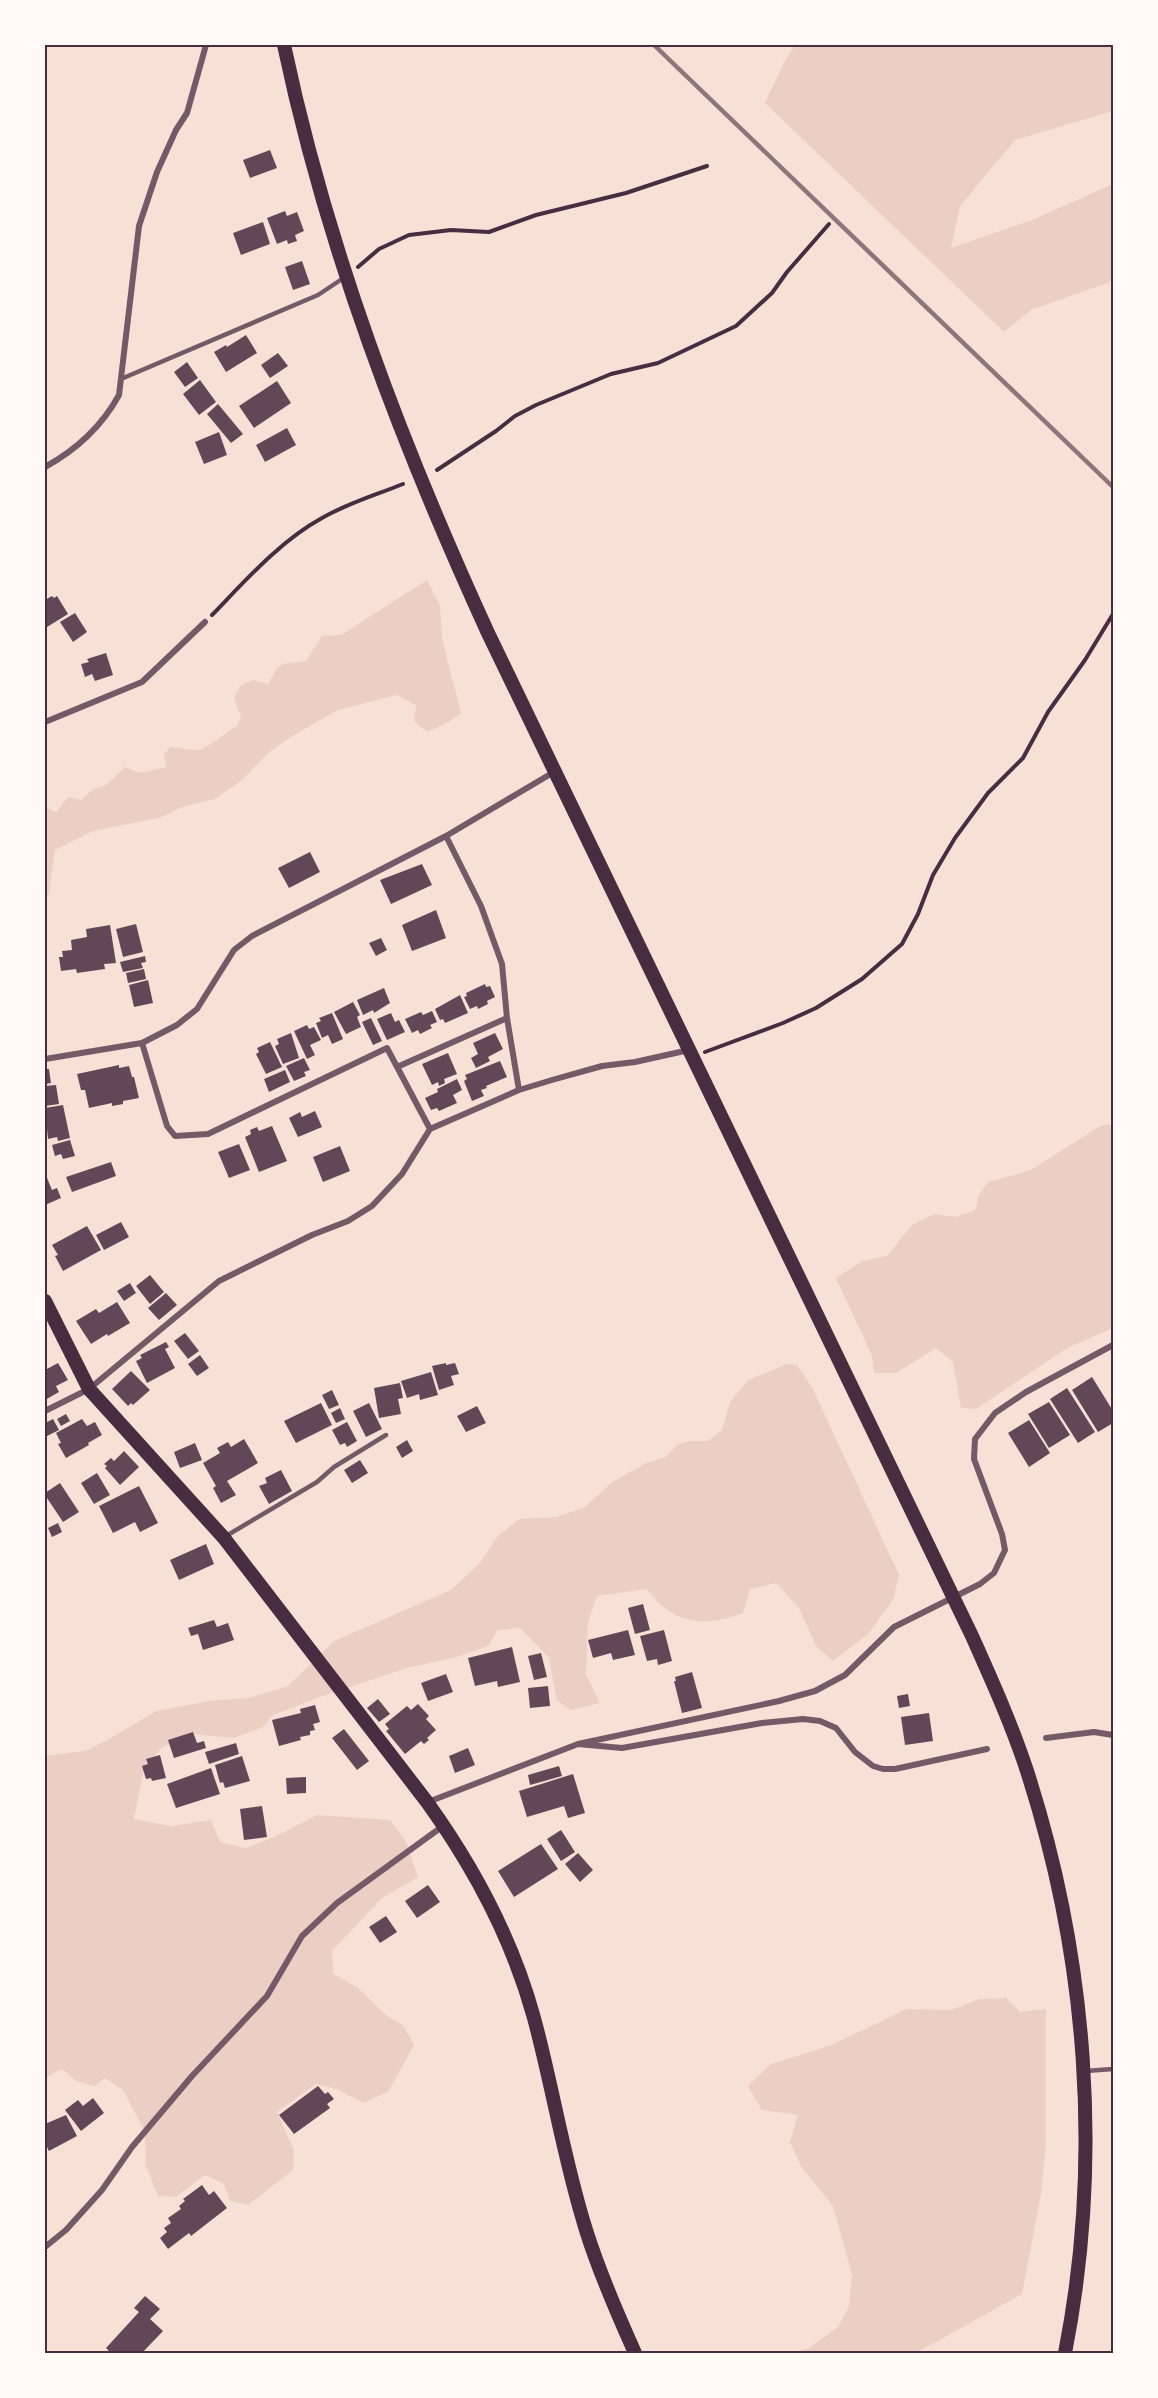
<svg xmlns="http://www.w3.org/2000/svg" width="1158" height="2398" viewBox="0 0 1158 2398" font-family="'Public Sans',sans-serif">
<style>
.green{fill:#ebcfc5}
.building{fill:#644757}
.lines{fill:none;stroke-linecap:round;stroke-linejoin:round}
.path{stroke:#4a2c40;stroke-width:4}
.service{stroke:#755966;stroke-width:4.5}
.minor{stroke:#755966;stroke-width:6}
.primary{stroke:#4a2c40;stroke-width:14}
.rail{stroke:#8f747c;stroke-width:4.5}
.neatline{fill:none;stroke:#4a2c40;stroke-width:2}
</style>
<rect width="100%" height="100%" fill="#f7e1d7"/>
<path class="green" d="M795,45H1113V111L1015,140L960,206L951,248L1032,220L1113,184V281L1031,310L1004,332L765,103L784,62Z
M427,580L440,605L442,639L461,713L449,722L427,732L414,721L416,705L396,695L338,710L292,736L268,753L242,780L215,799L185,806L159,818L93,831L55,850L49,894L45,896V807L56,812L68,797L81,800L92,790L106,785L125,767L140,773L166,767L164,755L170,747C179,747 187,750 195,750C208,750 225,732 237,726L241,717L234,698L240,686L253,680L269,684C278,660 283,664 306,661L322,636L341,635Z
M1113,1124V1328L1067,1348L976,1409L961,1408L953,1362L936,1348L896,1373H874L872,1356L836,1278L862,1261L887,1256L912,1225L934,1214L956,1217L975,1210L979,1195L988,1182L1031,1170L1100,1126Z
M787,1364L797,1365L813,1389L899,1575L893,1600L868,1634L833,1661L816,1646L799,1608L776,1583L750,1589L743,1613C705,1628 672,1624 647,1589L597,1596L588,1622L586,1674L600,1703L571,1710L557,1701L549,1658L520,1628L498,1630L488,1646L457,1657L407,1668L320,1697L273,1715L263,1727L234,1738L191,1734L161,1748L143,1773L134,1819L171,1826L211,1820L220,1842L246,1848L274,1837L317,1815L390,1820L406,1842L418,1877L382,1898L332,1951L333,1974L357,1987L386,2015L403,2025L414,2045L388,2092L363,2103L337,2089L316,2084L277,2112L294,2151L293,2170L248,2205L230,2201L224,2184L205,2175L176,2197L158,2196L146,2166L145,2132L123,2090L105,2078L95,2086L76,2081L62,2069L45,2078V1756L85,1751L109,1739L156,1711L209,1701L249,1698L288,1686L334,1641L451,1590L480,1563L497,1537L519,1519L557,1517L585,1507L611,1483L646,1463L666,1457L677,1445L690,1441H708L722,1430L730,1402L748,1380Z
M1006,1998L1020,2012L1046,2009V2143L1041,2194L1022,2294L916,2353H793L809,2348L838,2327L849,2306L852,2275L833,2206L802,2168L790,2142L798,2115L762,2110L748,2086L771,2064L829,2046L907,2009L951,2010L979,1999Z"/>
<path class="building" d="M270,150L277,168L250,178L243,160Z
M285,211L287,216L297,212L304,231L295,235L297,241L288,244L287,240L277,244L267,218Z
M263,222L270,244L241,255L233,233Z
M302,261L310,284L293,290L285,267Z
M246,335L257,353L226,372L214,352L226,345L227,347Z
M278,353L288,366L270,378L261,365Z
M187,362L198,378L185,387L174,372Z
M200,380L216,402L199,415L183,394Z
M277,381L291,403L254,428L239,406Z
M218,404L243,434L231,443L207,414Z
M287,428L296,445L265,462L256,445Z
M219,432L227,455L204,464L195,442Z
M52,596L54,598L57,596L68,614L47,627L45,600Z
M75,613L87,632L73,642L60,622Z
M106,653L113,675L95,681L92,674L85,677L81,664L89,662L87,659Z
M310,852L320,872L289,888L278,868Z
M422,864L432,885L391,904L380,880Z
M436,910L446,938L412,951L402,925Z
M136,924L143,952L123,957L116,929Z
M110,925L116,963L104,964L105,969L77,973L76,969L61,971L59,957H63L62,951L72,950L71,940L87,937L86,929Z
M381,938L387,950L376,956L369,943Z
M145,956L146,962L141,963L143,968L123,972L120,962Z
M144,969L146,979L128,983L126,973Z
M148,980L153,1003L134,1007L129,985Z
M485,984L486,987L490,986L495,997L487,1001L488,1004L478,1009L477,1006L470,1009L464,997L467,996L466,993Z
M384,988L390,1003L374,1013L373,1010L363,1015L357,1000Z
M460,995L468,1013L445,1023L443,1019L440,1020L435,1009Z
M353,1002L360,1015L357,1017L361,1027L346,1034L334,1012Z
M432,1011L437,1022L430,1025L432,1028L420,1034L418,1030L412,1033L405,1019L421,1012L423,1015Z
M332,1013L343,1039L332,1044L328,1035L322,1038L316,1023L321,1021L319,1018Z
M391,1013L395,1022L399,1020L405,1032L387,1040L377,1019Z
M371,1018L382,1041L373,1045L362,1022Z
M307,1025L309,1029L314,1027L321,1040L310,1045L315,1055L307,1059L294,1031Z
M291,1033L299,1058L283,1064L275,1046L279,1044L277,1039Z
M495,1033L503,1049L488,1057L490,1061L476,1068L471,1058L478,1054L473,1043Z
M270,1042L282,1067L266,1074L256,1054L259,1052L257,1048Z
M448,1053L457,1074L444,1079L445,1083L439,1086L438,1082L432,1085L422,1064Z
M304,1058L310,1070L304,1072L306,1076L294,1081L286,1066Z
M500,1061L507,1077L486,1086L487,1088L481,1090L484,1096L472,1101L464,1081L467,1079L465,1075Z
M119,1065V1068L129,1066L132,1077H134L139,1098L123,1101V1104L112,1106V1103L89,1108L85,1090H81L77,1074Z
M45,1069H49L51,1083L45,1084Z
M285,1070L290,1082L269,1092L264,1079Z
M457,1079L462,1090L453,1095L457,1103L439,1111L437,1108L431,1110L425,1098L438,1092L437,1089Z
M56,1085L59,1104L45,1106V1086Z
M63,1105L70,1138L58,1141L57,1137L48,1139L45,1108Z
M315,1111L322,1127L298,1137L289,1118L300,1112L302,1117Z
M272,1126L287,1161L259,1172L245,1137L251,1134L250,1130L257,1127L259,1131Z
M70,1140L75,1156L63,1159L61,1154L55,1156L52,1145Z
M239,1144L250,1170L229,1178L218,1152Z
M340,1146L350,1171L323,1182L313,1157Z
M111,1162L116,1176L72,1192L66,1177Z
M45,1173L52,1190L57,1188L61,1198L45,1205Z
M121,1222L129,1237L104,1250L96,1235Z
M87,1226L101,1250L63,1271L55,1256L58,1255L52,1245Z
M150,1275L164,1292L150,1304L136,1286Z
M130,1283L136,1293L124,1301L117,1291Z
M166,1293L177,1305L159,1320L148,1308Z
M117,1302L130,1323L108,1336L107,1334L91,1344L76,1321L96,1309L99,1313Z
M185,1333L199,1351L188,1359L174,1341Z
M166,1342L169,1347L165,1349L175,1368L147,1383L136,1361L142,1358L140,1355Z
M200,1355L209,1368L197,1376L188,1364Z
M58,1363L68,1380L56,1386L59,1392L45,1400V1370Z
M446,1363V1365L455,1363L459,1374L451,1376L454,1385L439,1390L432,1366Z
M131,1371L150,1390L133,1405L131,1403L128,1406L112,1389Z
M431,1372L438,1395L420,1400L419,1394L407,1398L401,1381Z
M1092,1377L1113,1411V1423L1098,1432L1072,1390Z
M400,1383L403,1398L398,1399L401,1414L379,1418L374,1388Z
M1067,1388L1095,1432L1078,1443L1050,1399Z
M332,1390L339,1405L329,1409L322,1395Z
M1049,1402L1070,1435L1049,1448L1028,1414Z
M321,1403L332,1425L296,1443L284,1421Z
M369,1403L382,1429L366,1437L353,1411Z
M477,1406L486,1423L466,1432L457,1416Z
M340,1408L345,1419L336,1423L331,1413Z
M66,1414L70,1421L61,1426L57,1419Z
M53,1419L59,1430L45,1437V1423Z
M82,1419L87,1426L95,1422L102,1435L88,1443L89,1445L66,1458L58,1444L61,1443L56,1433Z
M1029,1420L1050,1453L1029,1467L1008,1433Z
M347,1422L357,1441L347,1447L345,1443L340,1445L332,1430Z
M244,1439L258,1463L227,1481L236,1495L221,1503L213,1488L216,1486L203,1463L220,1453L217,1448L228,1442L231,1447Z
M407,1440L413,1451L402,1458L396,1447Z
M195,1443L202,1460L180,1468L174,1452Z
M124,1451L139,1467L120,1485L105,1468L107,1466L104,1464L111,1458L114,1461Z
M360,1460L368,1473L352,1483L344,1470Z
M281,1470L292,1491L269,1504L259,1486L267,1483L265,1478Z
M97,1473L110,1495L94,1504L81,1483Z
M60,1483L79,1512L63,1522L45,1495V1493Z
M139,1486L158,1523L140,1532L135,1522L113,1533L99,1506Z
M58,1523L62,1532L52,1537L48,1528Z
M206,1544L214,1564L179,1580L170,1560Z
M643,1604L650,1630L635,1634L628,1608Z
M214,1620L217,1627L228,1623L234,1640L203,1650L198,1634L191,1636L188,1628Z
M628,1630L635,1655L613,1660L611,1653L593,1658L588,1640Z
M664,1630L672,1661L658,1665L657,1659L647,1661L640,1636Z
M512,1647L520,1682L498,1687L497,1681L475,1686L468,1658Z
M541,1653L547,1677L534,1680L528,1656Z
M692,1672L702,1708L682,1713L674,1681H676L675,1677Z
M446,1674L453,1692L428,1701L421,1683Z
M548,1686L550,1706L530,1708L528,1688Z
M908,1694L910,1706L899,1708L897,1696Z
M378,1699L390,1714L379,1722L367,1708Z
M418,1704L429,1716L426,1719L436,1730L427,1738L429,1740L424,1744L421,1741L405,1754L386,1731L389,1729L385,1724L407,1706L411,1710Z
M315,1705L320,1722L313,1724L315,1730L310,1731V1735L300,1737L301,1740L279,1746L272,1720L301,1713L300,1709Z
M929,1713L933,1741L905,1745L901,1717Z
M344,1729L369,1761L357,1770L332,1738Z
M193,1732L197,1743L204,1741L206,1748L174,1758L168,1740Z
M236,1743L239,1754L209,1764L205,1752Z
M468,1748L475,1765L455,1773L449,1756Z
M160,1755L166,1778L152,1781L151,1778L146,1779L142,1766L148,1764L146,1759Z
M242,1756L250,1781L225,1788L223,1782L220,1783L215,1765Z
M559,1766L562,1776L530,1785L528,1775Z
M211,1768L220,1794L176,1808L167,1784Z
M573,1774L585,1813L568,1818L564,1806L527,1817L519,1791Z
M306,1777V1793L287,1794L286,1778Z
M262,1806L267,1837L244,1840L240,1809Z
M561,1830L575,1852L561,1861L547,1839Z
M541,1844L558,1869L514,1897L498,1871Z
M578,1853L593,1870L580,1882L565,1864Z
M428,1885L440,1902L417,1918L405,1901Z
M386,1916L397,1932L380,1943L369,1927Z
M318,2086L325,2094L328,2092L334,2099L327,2104L330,2108L294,2134L279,2115Z
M93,2098L104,2113L81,2131L65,2110L78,2100L83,2106Z
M66,2115L77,2136L49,2151L45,2143V2124Z
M202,2185L209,2195L214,2191L227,2208L191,2236L189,2233L168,2249L160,2238L167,2232L164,2228L171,2223L168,2218L181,2209L179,2206L185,2201L183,2199Z
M145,2296L160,2309L150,2319L163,2331L142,2353H111L106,2348L139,2312L134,2308Z"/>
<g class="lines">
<path class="path" d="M358,267L379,249L409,235L451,230L489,232L536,215L626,193L707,166
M437,470L496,431L515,416L536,405L611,374L658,363L736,326L772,293L787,272L829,224
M212,615C246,580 280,541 322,518C348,503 376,495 403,484
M705,1052L783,1023L816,1008L862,979L902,944L918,914L933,875L955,838L988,793L1023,758L1048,712L1085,660L1113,614"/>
<path class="service" d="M121,379L318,295L345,277
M226,1536L317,1482L334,1467L386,1435
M1086,2071L1113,2069"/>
<path class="minor" d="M45,467C76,450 102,426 119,395L139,226L157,172L176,130L187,113L206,45
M45,722L142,682L205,622
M446,836L481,906L502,964L507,1018L519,1090
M142,1043L167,1126L175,1136L208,1134L387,1048L430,1129
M45,1059L142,1043L177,1025L197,1009L234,950L252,936L446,836L554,772
M397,1067L507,1018
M45,1411L89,1389L219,1281L312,1235L348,1221L372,1206L402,1174L430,1129L519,1090L552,1080L602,1066L635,1062L689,1050
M1046,1738L1094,1732L1113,1735
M578,1744L779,1701L815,1691L845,1675L894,1627L980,1584L994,1573L1005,1550L1002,1534L974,1459L975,1439L995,1413L1026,1392L1113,1345
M428,1802L578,1744L622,1748L762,1723L803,1719L820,1721L836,1728L855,1752L873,1766L883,1769H895L987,1749
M45,2247L66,2230L102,2190L132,2147L192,2076L267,1996L302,1936L337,1903L443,1826"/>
<path class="primary" d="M284,45C327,249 401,443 488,633L972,1636C992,1681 1012,1725 1027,1771C1087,1957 1103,2160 1065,2353
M45,1301L89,1389L224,1538L427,1802C473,1866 513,1941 534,2018C553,2088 564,2161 586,2230C599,2272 617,2313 635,2353"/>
<path class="rail" d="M654,45L1113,487"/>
</g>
<rect width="1158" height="2398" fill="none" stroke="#fffaf5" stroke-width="93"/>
<rect x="46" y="46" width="1066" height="2306" class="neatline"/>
</svg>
